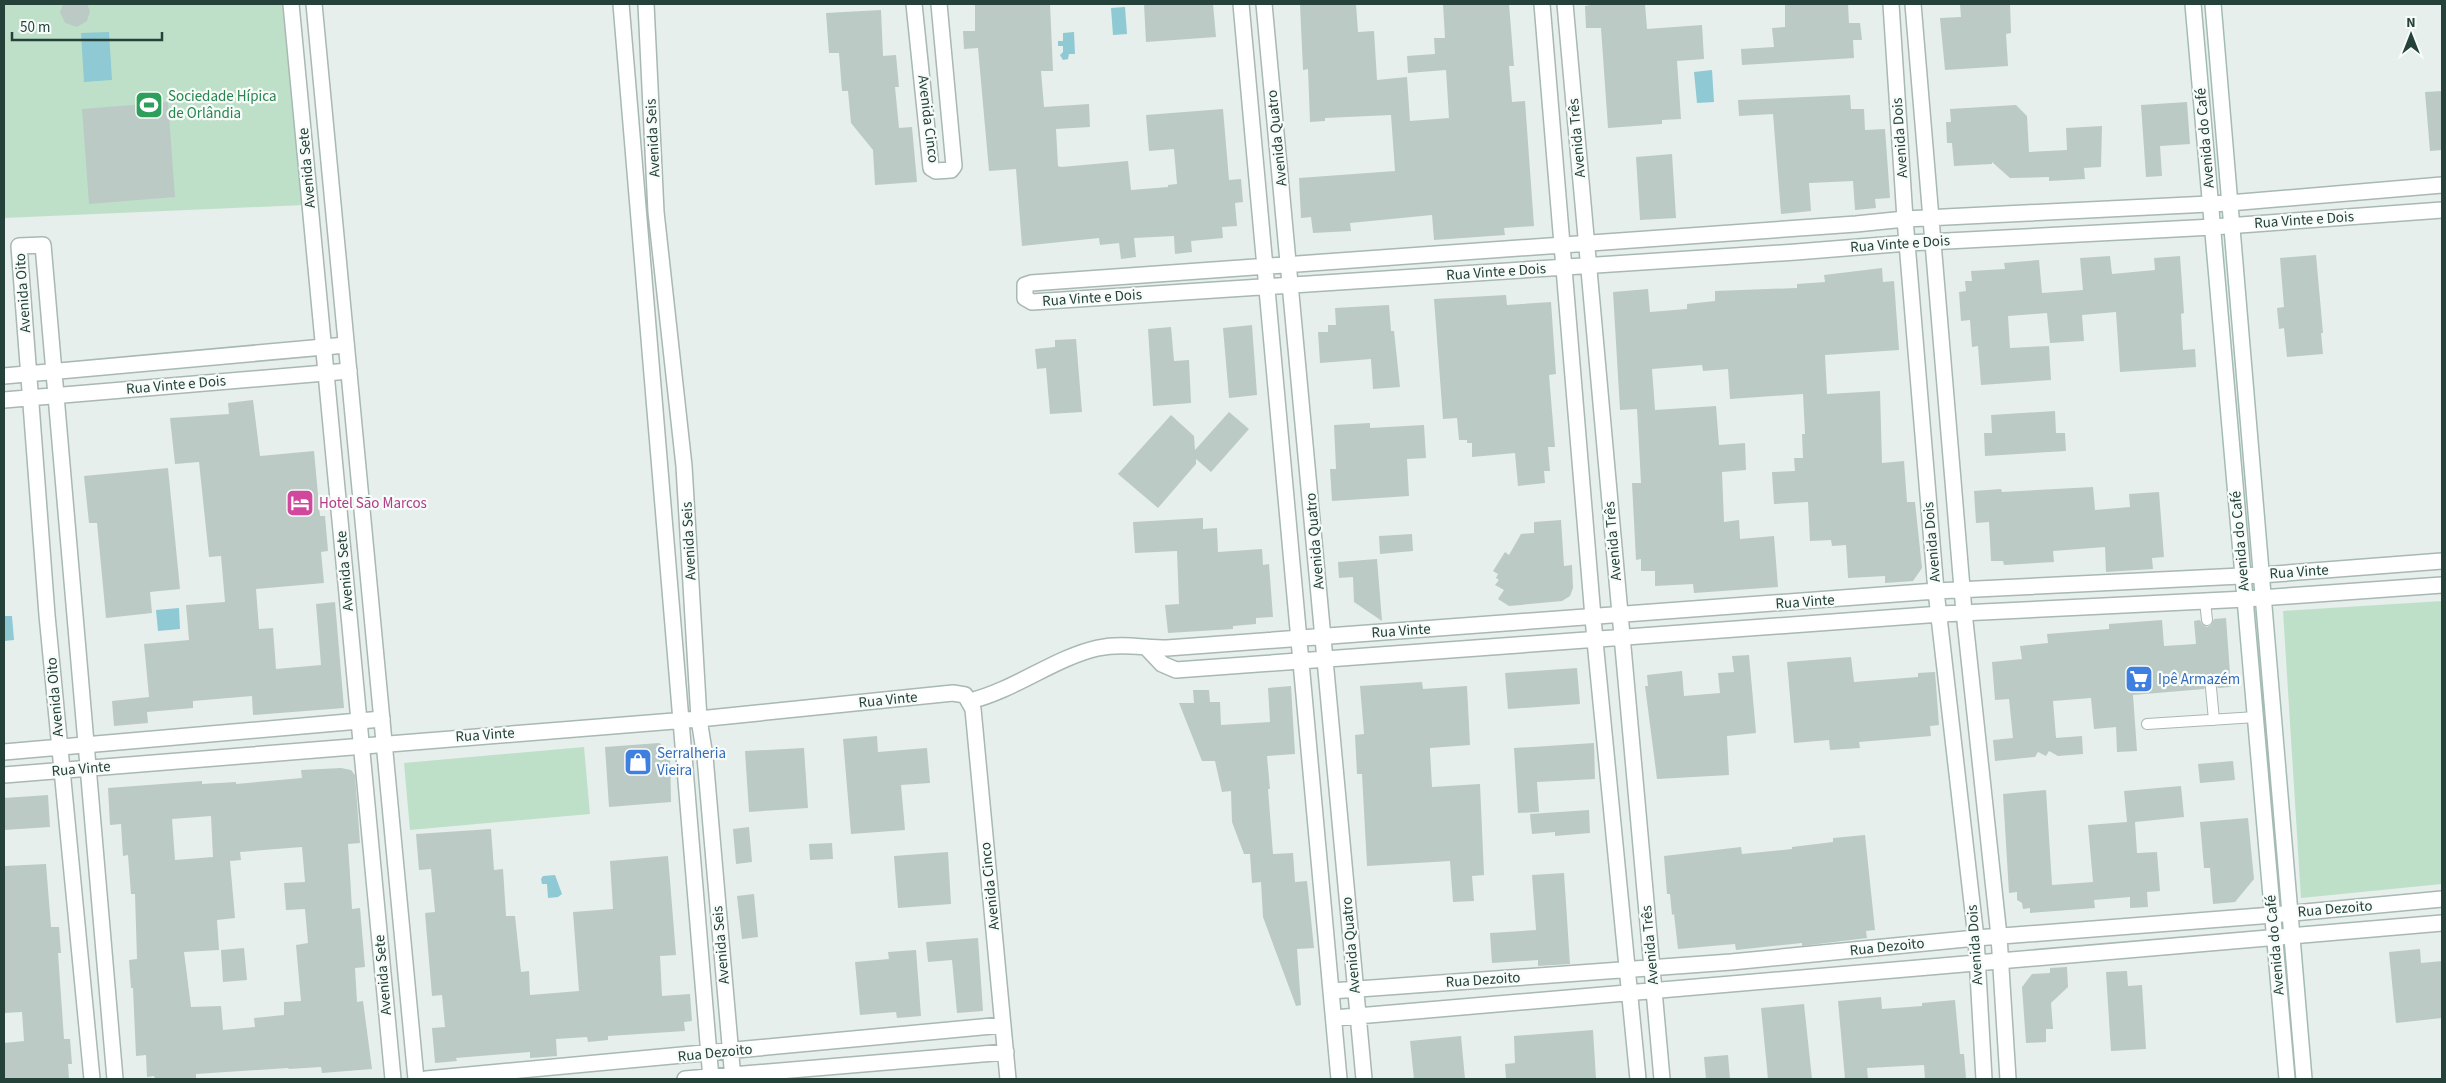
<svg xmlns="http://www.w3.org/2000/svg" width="2446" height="1083" viewBox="0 0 2446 1083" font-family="'Source Sans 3',sans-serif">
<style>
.green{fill:#bfe0c8}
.water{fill:#8ec9d4}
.building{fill:#bbcac4;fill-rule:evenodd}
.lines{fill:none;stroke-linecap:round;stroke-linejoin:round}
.service-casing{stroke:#a8b8b2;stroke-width:12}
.minor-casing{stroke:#a8b8b2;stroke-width:18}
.tertiary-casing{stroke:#a8b8b2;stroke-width:18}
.secondary-casing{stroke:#a4bbb3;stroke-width:18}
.service{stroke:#fff;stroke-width:10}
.minor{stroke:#fff;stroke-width:15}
.tertiary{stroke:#fff;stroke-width:15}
.secondary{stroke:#fff;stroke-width:15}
.labels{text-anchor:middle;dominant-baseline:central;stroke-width:4.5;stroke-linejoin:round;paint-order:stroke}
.leisure-label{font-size:15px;fill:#27864d;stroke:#f7fbf9;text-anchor:start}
.street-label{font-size:15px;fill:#24423a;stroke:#f7fbf9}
.hotel-label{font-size:15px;fill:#b23c85;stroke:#f7fbf9;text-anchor:start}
.shop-label{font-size:15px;fill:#366cbe;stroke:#f7fbf9;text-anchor:start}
</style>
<rect width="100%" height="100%" fill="#e6efeb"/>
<path class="green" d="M4,4H284L304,205L4,218Z
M2442,601V884L2301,898L2283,611Z
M584,747L590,814L410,830L404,763Z"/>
<path class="water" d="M1125,7L1127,34L1113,35L1111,8Z
M109,32L112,80L84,82L81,33Z
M1074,32L1075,54H1069L1068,59L1063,60L1060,55L1063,52V46H1058V41H1063V33Z
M1712,70L1714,102L1697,103L1694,72Z
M179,608L180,629L158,631L156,610Z
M4,616H12L14,640L4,641Z
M555,875L562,894L558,897L548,898L547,884H542L541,879L543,876Z"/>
<path class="building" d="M63,4H87L90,11L87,21L77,27L65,23L60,12Z
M975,4H1050L1053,71H1041L1044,107L1089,104L1090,127L1056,129L1058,166L1061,167L1128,161L1131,190L1168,187V185L1177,184L1174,149L1149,151L1146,115L1223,109L1229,180L1241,179L1243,202L1235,203L1237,226L1222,227L1223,238L1191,241L1192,252L1175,254L1174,236L1134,238L1136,257L1121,259L1119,243L1100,245L1099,238L1022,246L1016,169L989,171L978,48L964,49L963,31H975Z
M1144,4H1213L1216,37L1146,42Z
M1300,4H1356L1358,32L1374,31L1377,80L1407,77L1410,121L1449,118L1446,70L1408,73L1407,56L1435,54L1434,38H1445L1443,4H1509L1514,66H1509L1512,102L1525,101L1534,226L1504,228L1505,235L1434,240L1432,215L1350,223L1351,231L1313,233L1311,217L1301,218L1299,178L1395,171L1391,115L1325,118V121L1310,122L1308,69L1303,70Z
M1596,4H1645L1647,29L1702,25L1704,59L1677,61L1681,119L1662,120V124L1608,128L1601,28H1586L1585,6Z
M1785,4H1848L1849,23H1860L1862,40H1853L1854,58L1742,65L1741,49L1774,47L1772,28L1785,27Z
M1960,4H2010L2011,33L2006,34L2008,66L1945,70L1940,18L1961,17Z
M881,10L883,56L896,55L899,87H895L899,128L912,127L917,182L875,185L873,150L851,123L848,91H842L839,53H829L826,13Z
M2442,91V150L2430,151L2425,92Z
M1850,95L1851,109H1864L1865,130L1885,129L1890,198L1875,199L1876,208L1855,210L1853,181L1809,183L1811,211L1781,214L1773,114L1739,116L1738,100Z
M168,102L175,197L89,204L82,109Z
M2187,102L2190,144L2160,146L2162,176L2146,177L2141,105Z
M2016,105L2027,116L2029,152L2067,150L2066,128L2102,126L2101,167L2084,168L2085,179L2049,181V177L2010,178L1992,162V164L1954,166L1952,143H1947L1946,122H1951L1950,109Z
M1672,154L1676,218L1640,220L1636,157Z
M2316,255L2323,333H2321L2323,354L2287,357L2284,328L2279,329L2277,308L2284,307L2280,258Z
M2110,256L2112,274L2155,270L2154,258L2180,256L2184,313L2181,314L2183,350L2195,349L2196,367L2120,372L2116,312L2082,315L2084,341L2050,343L2047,313L2008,316L2010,348L2049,346L2051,380L1981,385L1978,346L1972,347L1970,320L1961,321L1959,292L1966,291L1965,281H1972L1971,271L2005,269L2004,263L2039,260L2042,293L2083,290L2080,258Z
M1882,268L1883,282L1894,281L1899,350L1825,355L1827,394L1880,391L1882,463L1904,461L1907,502H1915L1922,568L1913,581L1885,583V576L1848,578L1846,545L1832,546L1831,540L1810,541L1808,502L1774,504L1772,472L1795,471L1794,458H1803L1802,434H1805L1803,394L1730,399L1728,369L1703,371L1702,365L1652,369L1655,410L1716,406L1719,445L1745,443L1746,470L1722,472L1724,522L1739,520L1740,539L1774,536L1778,587L1694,593L1693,584L1655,586V571H1641V559L1636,560L1632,483H1641L1637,409L1620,410L1613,292L1648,289L1650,312L1687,309V304L1715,301V291L1797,288V284L1825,282L1824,275Z
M1506,295L1507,305L1551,302L1556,374L1549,375L1555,447H1548L1550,471H1544L1545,483L1518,486L1515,453L1472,457V443H1467V440H1459L1457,418L1443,419L1434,299Z
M1389,305L1391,331H1394L1400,387L1373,389L1371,359L1320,363L1318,332H1328V325H1336L1335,308Z
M1252,325L1257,395L1229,398L1223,328Z
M1171,327L1174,361L1189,360L1191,403L1153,406L1148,329Z
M1076,339L1082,412L1050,414L1046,368L1037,369L1035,349L1055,347V340Z
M253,400L260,456L314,451L320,516H325L328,551L321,552L324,583L256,589L259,629L273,628L276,669L321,665L316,604L335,602L344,708L253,715L252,696L193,701V708L147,712L148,723L114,726L112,701L149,697L144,644L189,640L186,605L225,602L221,556L209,557L199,462L175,464L170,418L229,414L228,403Z
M2055,411L2056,433H2065L2066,451L1985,456L1984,433H1992L1991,415Z
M1229,412L1249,429L1211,472L1196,459V464L1158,508L1118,474L1171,415L1194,436L1195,450Z
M1370,423V428L1424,425L1426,458L1407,459L1409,496L1332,501L1330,469H1336L1334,425Z
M168,468L180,589L150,592L152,613L106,618L97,523H89L84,476Z
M2093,487L2095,510L2130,507L2129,494L2159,492L2164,557L2152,558L2153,569L2106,572L2105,547L2053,551L2054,562L2004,565L2003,561H1991L1989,522L1976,523L1974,491L2001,489L2002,492Z
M1203,518V529L1217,528L1218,552L1262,549L1263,565L1269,564L1273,617L1256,618V624L1233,626V629L1168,633L1165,605L1179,604L1177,551L1135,553L1133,522Z
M1561,520L1564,566L1572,565L1573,588L1570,596L1562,601L1509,606L1498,599L1504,590L1495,585L1499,580L1496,578L1498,574L1493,571L1505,552L1509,555L1521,534L1534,533V522Z
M1412,534L1413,551L1380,554L1379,536Z
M1377,559L1382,621L1354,602L1353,577L1339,578L1338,562Z
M2226,618L2231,687L2218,688L2216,684L2211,681L2207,683L2204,689L2133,695L2137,751L2117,752L2116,727L2094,729L2091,698L2053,701L2056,738L2082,736L2083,754L2058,756L2049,751L2046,756L2038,752L2035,757L1995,761L1993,740L2013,738L2009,699L1995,700L1992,662L2022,659L2020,646L2048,643L2047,634L2109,629V624L2162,620L2164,646L2196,644L2194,621L2200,620L2202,624L2207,627L2211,625L2214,619Z
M1749,655L1756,733L1727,736L1729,775L1657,779L1645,686H1648L1647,675L1682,671L1684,696L1720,693L1718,673L1734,672L1732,656Z
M1851,657L1854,682L1918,677V673L1935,672L1939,725L1930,726L1931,736L1859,742L1860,748L1830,750L1829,740L1794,743L1787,662Z
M1577,668L1580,704L1508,709L1505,673Z
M1422,682L1423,689L1467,686L1470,745L1430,748V751L1432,787L1480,784L1484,875L1472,876L1474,901L1453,902L1450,861L1367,866L1362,774H1357L1355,735L1364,734L1360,686Z
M1291,686L1295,754L1267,756L1270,789H1268L1273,854L1293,853L1295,882L1307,881L1314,948L1297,949L1301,1005L1296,1006L1263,917L1261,882L1252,883L1250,854H1244L1232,822L1231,791L1222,792L1215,761H1202L1179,703H1194L1193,690H1209L1210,702H1220L1221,725L1270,722L1268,688Z
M877,736L878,752L927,748L930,783L901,785L905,830L851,834L843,739Z
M659,743L670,750L671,802L609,807L605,747Z
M1594,743L1595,779L1537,782L1539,812L1518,813L1514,748Z
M804,748L808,808L749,812L745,751Z
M2233,761L2235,780L2200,783L2198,764Z
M341,768L351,770L355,775L360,843L348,844L350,875L352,909L360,908L365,967L355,968L357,1002L363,1001L372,1069L322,1073L321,1067L289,1069L288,1068L196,1074V1079H155L154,1076L147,1077L146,1055L136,1056L133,988H131L129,960L137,959L135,894H131L128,855L123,856L121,824L110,825L108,788L202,781V784L236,782V784L302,778L301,770ZM211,816L213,857L175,860L172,819ZM302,847L305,882L284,883L286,910L305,909L308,943L296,945L301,1001L284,1002V1015L254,1018L255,1027L223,1030L221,1006L191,1007L184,952L219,950L217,920L235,918L230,861L241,860L240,852Z
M2181,786L2184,817L2135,822L2137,853L2157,852L2160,891L2147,892L2148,907L2130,908V897L2094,900L2095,908L2030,913V908L2023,909L2022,903L2017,900V892L2009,893L2003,794L2046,790L2052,885L2093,882L2088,825L2127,822L2124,791Z
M48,795L50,827L4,830V798Z
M1589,810L1590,833L1555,836V832L1532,834L1530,814Z
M2248,818L2254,879L2235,902L2213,904L2210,868H2204L2200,822Z
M749,827L752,862L736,864L733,829Z
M491,829L494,870L503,869L506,916H515L521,972L529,971L530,995L579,991L573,912L613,909L610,861L668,856L676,955L660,956L662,996L690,994L692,1021L684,1022L685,1031L608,1036V1040L588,1042L587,1037L556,1039L557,1056L530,1058V1052L456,1058L457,1061L435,1063L432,1028L445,1027L442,995L432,996L425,913L435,912L431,869L419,870L416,834Z
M1865,835L1875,930L1866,931L1867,938L1802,946V943L1736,950L1735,944L1678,949L1674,914L1672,915L1670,894H1667L1664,856L1741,847L1742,854L1792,849V847L1833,842V838Z
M832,843L833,859L810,860L809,844Z
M948,852L951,904L898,908L894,856Z
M46,864L51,927H59L61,953H58L64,1039H70L72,1064H68L69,1079H4V1043L24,1041L22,1012L4,1013V866Z
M1564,873L1570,964L1538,966V960L1492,963L1490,933L1536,930L1532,875Z
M754,894L758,937L742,939L737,896Z
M978,938L983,1011L957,1013L952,960L928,962L926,942Z
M244,948L247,980L223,982L221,950Z
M2420,949L2421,963L2442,961V1018L2396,1023L2389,952Z
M916,950L921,1016L897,1018L896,1012L860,1015L855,962L889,959L888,952Z
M2067,967L2068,987L2051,1003L2053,1029H2046V1042L2026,1043L2022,987L2032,974L2050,973V968Z
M2127,971L2128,986L2142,985L2146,1049L2111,1051L2106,972Z
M1881,997L1882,1009L1922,1006V1003L1955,1000L1960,1054H1964L1966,1078L1925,1079L1924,1065L1867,1068L1868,1079H1845L1838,1001Z
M1804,1004L1812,1079H1768L1761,1008Z
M1593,1030L1596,1079H1506L1505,1064L1515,1063L1514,1036Z
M1461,1036L1465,1079H1414L1410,1041Z
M1728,1055L1730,1079H1706L1704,1057Z"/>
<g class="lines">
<defs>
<path id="service" d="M2205,601L2207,620
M2211,688L2214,720
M2147,724L2256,717"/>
<path id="minor" d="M621,4L711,1079
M646,4L656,212L684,466L699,719L705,757L733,1079
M914,4L931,168L936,171L951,170L954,166L939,4
M1241,4L1339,1079
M1264,4L1364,1079
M1542,4L1595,641L1638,1079
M1565,4L1662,1079
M1891,4L1905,219L1936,591L1976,938L1984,1079
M1913,4L1964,612L1999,936L2008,1079
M2442,185L2229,203L1905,219L1856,224L1031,283L1025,285V298L1032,302L1796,252L1908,243L2213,227L2442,210
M4,376L346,345
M4,400L349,371
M1146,647L1162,664L1176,670L1941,614L2246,599L2442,585
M970,701C1017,689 1054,658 1098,648C1122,643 1144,648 1167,648L1936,591L2261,575L2442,561
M4,752L382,719
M4,775L699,719L953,693L965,695L973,709L1008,1079
M1331,991L1731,962L1976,938L2273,915L2442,899
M1334,1018L2442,923
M92,1079L47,615L19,246L43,245L115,1079
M426,1079L1003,1025
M685,1079L1006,1052"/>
<path id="tertiary" d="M291,4L393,1079
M314,4L416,1079"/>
<path id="secondary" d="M2193,4L2287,1079
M2213,4L2304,1079"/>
</defs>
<use href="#service" class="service-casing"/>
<use href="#minor" class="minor-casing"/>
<use href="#tertiary" class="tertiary-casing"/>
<use href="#secondary" class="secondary-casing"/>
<use href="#service" class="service"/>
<use href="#minor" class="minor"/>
<use href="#tertiary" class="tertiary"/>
<use href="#secondary" class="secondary"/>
</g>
<defs>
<symbol id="stadium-square" viewBox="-11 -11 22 22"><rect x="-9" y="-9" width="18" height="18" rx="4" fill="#2e9e5b" stroke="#f7fbf9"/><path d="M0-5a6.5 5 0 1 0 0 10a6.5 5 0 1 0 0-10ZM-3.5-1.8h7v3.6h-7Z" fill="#fff"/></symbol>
<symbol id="hotel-square" viewBox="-11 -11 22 22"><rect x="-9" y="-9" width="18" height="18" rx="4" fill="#d1479c" stroke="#f7fbf9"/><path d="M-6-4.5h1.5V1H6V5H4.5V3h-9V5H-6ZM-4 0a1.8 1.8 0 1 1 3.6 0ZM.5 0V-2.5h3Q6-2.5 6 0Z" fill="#fff"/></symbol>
<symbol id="supermarket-square" viewBox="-11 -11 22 22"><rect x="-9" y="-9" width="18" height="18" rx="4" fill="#3f7fe0" stroke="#f7fbf9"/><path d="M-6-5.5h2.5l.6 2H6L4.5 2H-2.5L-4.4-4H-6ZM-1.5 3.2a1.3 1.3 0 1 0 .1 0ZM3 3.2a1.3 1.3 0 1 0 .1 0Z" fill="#fff"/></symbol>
<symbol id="shop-square" viewBox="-11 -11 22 22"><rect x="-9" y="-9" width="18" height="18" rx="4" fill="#3f7fe0" stroke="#f7fbf9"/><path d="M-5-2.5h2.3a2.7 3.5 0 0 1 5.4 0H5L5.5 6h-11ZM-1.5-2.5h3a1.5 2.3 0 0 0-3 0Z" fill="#fff"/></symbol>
</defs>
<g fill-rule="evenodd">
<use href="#stadium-square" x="133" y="89" width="32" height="32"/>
<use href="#hotel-square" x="284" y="487" width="32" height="32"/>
<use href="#supermarket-square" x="2123" y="663" width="32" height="32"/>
<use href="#shop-square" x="622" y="746" width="32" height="32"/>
</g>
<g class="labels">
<g class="leisure-label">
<text x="168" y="96">Sociedade Hípica<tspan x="168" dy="17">de Orlândia</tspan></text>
</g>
<g class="street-label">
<text transform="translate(928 119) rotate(83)">Avenida Cinco</text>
<text transform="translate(653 138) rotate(-93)">Avenida Seis</text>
<text transform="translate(1277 138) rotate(-96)">Avenida Quatro</text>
<text transform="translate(1577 138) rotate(-95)">Avenida Três</text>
<text transform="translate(1900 138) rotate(-94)">Avenida Dois</text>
<text transform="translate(2205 138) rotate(-95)">Avenida do Café</text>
<text transform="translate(307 168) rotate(-95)">Avenida Sete</text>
<text transform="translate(2304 220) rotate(-4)">Rua Vinte e Dois</text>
<text transform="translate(1900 244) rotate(-4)">Rua Vinte e Dois</text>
<text transform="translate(1496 272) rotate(-4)">Rua Vinte e Dois</text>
<text transform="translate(23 293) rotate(-94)">Avenida Oito</text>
<text transform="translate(1092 298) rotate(-4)">Rua Vinte e Dois</text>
<text transform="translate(176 385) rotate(-5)">Rua Vinte e Dois</text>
<text transform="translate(689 541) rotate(-93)">Avenida Seis</text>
<text transform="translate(1315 541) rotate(-95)">Avenida Quatro</text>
<text transform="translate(1613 541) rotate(-95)">Avenida Três</text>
<text transform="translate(2240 541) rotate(-95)">Avenida do Café</text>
<text transform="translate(1932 542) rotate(-95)">Avenida Dois</text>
<text transform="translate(345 571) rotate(-95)">Avenida Sete</text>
<text transform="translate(2299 572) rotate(-4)">Rua Vinte</text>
<text transform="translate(1805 602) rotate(-4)">Rua Vinte</text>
<text transform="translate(1401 631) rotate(-4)">Rua Vinte</text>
<text transform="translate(55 697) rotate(-95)">Avenida Oito</text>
<text transform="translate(888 700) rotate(-6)">Rua Vinte</text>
<text transform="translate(485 735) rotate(-4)">Rua Vinte</text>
<text transform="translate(81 769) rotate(-5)">Rua Vinte</text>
<text transform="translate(990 886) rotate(-96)">Avenida Cinco</text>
<text transform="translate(2335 909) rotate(-5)">Rua Dezoito</text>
<text transform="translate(721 945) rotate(-95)">Avenida Seis</text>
<text transform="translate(1351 945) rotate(-95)">Avenida Quatro</text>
<text transform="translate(1650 945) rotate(-95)">Avenida Três</text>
<text transform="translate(1975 945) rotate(-94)">Avenida Dois</text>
<text transform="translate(2275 945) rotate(-95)">Avenida do Café</text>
<text transform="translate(1887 947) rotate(-6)">Rua Dezoito</text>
<text transform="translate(383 975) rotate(-95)">Avenida Sete</text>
<text transform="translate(1483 980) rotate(-4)">Rua Dezoito</text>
<text transform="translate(715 1053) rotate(-6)">Rua Dezoito</text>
</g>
<g class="hotel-label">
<text x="319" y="503">Hotel São Marcos</text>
</g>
<g class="shop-label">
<text x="2158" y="679">Ipê Armazém</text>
<text x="657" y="753">Serralheria<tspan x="657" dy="17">Vieira</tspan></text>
</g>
</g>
<rect width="2446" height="1083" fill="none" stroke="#24423a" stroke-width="10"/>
<g transform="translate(2411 35)" stroke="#f7fbf9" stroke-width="4" paint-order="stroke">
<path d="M0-4L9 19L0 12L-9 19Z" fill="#24423a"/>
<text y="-8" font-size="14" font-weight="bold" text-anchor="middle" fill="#24423a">N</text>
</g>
<path d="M12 32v8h150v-8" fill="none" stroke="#24423a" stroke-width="2.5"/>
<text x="20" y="32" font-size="15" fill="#24423a" stroke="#f7fbf9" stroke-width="4" paint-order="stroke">50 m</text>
</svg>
